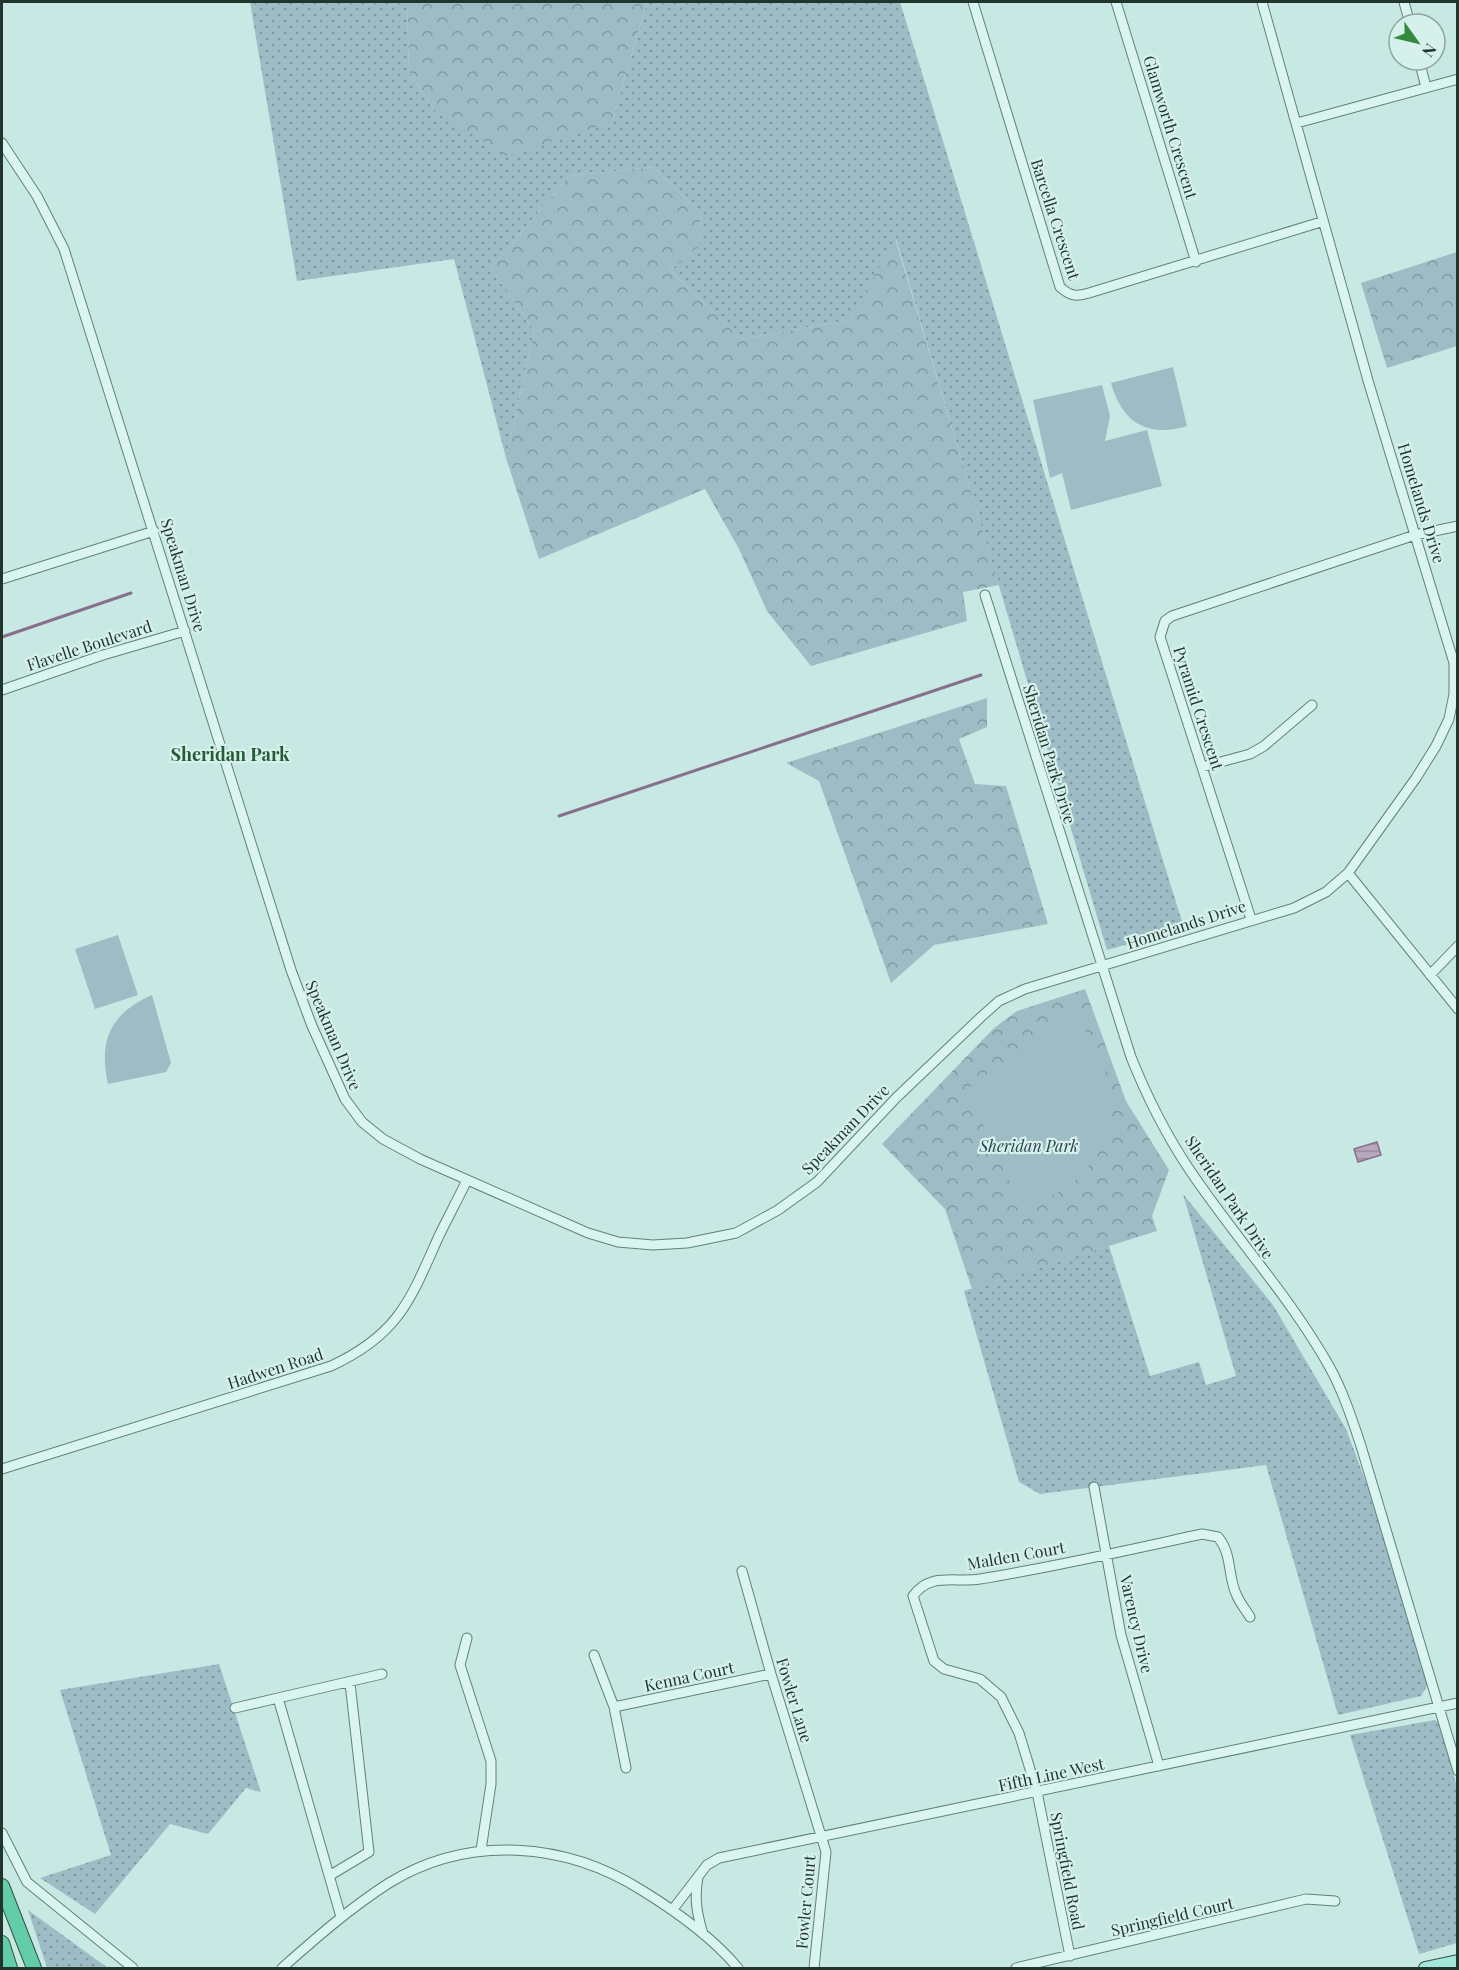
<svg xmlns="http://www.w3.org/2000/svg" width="1459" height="1970" viewBox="0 0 1459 1970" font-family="'Playfair Display',serif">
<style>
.grass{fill:url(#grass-dots)}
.forest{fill:url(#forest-crowns)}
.pitch{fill:#9dbcc6}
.water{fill:url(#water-rules);stroke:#87708b;stroke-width:1.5}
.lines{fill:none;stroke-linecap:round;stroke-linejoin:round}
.stream{stroke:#87708b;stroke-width:3}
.minor-casing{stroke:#5f8276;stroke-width:11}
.major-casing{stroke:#325144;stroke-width:14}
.highway-casing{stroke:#325144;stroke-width:16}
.minor{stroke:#daf5f0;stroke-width:9}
.major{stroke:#a4e7da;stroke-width:12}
.highway{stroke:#63cdaa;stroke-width:14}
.labels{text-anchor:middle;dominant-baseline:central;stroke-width:4.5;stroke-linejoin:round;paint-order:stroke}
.street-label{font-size:16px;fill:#21352d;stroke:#d6f1ec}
.park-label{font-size:16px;font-style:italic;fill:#2a414f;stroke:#d6f1ec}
.neighbourhood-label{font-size:18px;font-weight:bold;fill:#255c37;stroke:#d6f1ec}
</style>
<defs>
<pattern id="grass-dots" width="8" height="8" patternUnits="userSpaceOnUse" patternTransform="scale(1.5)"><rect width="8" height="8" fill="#9dbcc6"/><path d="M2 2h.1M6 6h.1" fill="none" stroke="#809aa1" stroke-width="1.8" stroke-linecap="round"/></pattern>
<pattern id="forest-crowns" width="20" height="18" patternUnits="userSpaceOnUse" patternTransform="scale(1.5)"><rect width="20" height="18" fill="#9dbcc6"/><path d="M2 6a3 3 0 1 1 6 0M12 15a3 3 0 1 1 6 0" fill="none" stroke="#809aa1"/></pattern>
<pattern id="water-rules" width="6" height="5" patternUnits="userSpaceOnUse" patternTransform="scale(1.5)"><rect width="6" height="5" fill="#b9a8bd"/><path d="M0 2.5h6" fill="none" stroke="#968a9a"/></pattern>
</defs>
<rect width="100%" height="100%" fill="#c8e9e3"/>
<path class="grass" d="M250,2H407L409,72L436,112L612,122L647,2H900C996,310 1088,620 1184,928L1107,950L896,239L850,320L741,339L670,270L699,247L701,213L653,167L569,176L491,268L534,331L506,458L454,259L297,281Z
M1183,1194L1273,1305L1346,1429L1367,1485L1428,1684L1421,1696L1338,1715L1266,1465L1040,1494L1019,1482L964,1291L1109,1246L1150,1376L1199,1362L1206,1385L1236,1376Z
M219,1664L261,1792L246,1788L208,1834L170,1824L95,1914L40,1878L111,1855L60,1690Z
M1435,1720L1441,1725L1457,1788V1943L1419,1954L1350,1735Z
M28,1910L108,1968H47Z"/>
<path class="forest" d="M407,2H647L612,122L507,156L436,112L409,72Z
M653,167L701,213L699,247L670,270L741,339L850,320L895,238L999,585L963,592L967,621L811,666L767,611L739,549L705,489L539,559L506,458L534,331L491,268L569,176Z
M1457,252V346L1387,368L1361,283Z
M987,698V727L959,739L975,784L1006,786L1048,924L934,945L891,983L819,781L786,763Z
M1085,989L1126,1101L1169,1170L1152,1216L1157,1231L972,1289L945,1209L882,1144L994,1028L1017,1011Z"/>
<path class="pitch" d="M1173,367L1187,426C1148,438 1122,423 1111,383Z
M1102,385L1110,416L1105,441L1147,430L1162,486L1071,510L1062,473L1050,478L1033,400Z
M118,935L138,995L95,1009L75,949Z
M152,995L171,1063L166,1072L108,1084C98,1040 111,1013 152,995Z
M1074,1011C1102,1059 1130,1104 1096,1156C1088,1167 1080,1178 1068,1186C1055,1196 1038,1203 1023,1210L971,1099V1086Z"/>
<path class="water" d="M1377,1142L1381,1155L1358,1162L1354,1149Z"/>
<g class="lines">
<path class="stream" d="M2,637L131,593
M559,816L981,675"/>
<defs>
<path id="minor" d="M973,2L1060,287C1070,296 1076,297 1089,293L1321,222
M1116,2L1196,262
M1404,2L1410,24
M1419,60L1426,87
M1297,123L1458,79
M2,143L37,196L64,249L291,970L312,1026L345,1099L362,1122L383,1139L420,1159L588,1233L618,1242L653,1245L687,1243L736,1233L778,1210L817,1182L896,1098L981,1017L999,1001L1025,989L1294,908L1326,892L1348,873L1416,778L1436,746L1449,719L1454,694V663L1369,384L1262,2
M2,579L154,531
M985,595L1131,1057C1145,1092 1166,1134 1187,1166C1232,1234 1289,1295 1329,1366C1343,1391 1352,1419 1361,1446L1458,1771
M2,690L103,655L185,631
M1202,767L1250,754L1264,746L1312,705
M1348,873L1458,1009
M1251,919L1160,637L1165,621L1172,616L1415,535L1458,526
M1430,975L1458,946
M2,1469L331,1366C398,1335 410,1301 438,1238C447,1219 458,1199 467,1180
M1094,1487L1121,1635L1159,1766
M742,1571L771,1674L826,1852L814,1968
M467,1638L460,1665L491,1761V1784L481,1850
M594,1655L614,1707L626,1768
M614,1707L771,1674
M235,1708L278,1698
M2,1833L27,1882L133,1968
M329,1876L369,1852L350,1683
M698,1877C694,1898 697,1914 703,1934
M673,1909L707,1865L719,1858L1458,1703
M341,1917L278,1698L382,1674
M1070,1956L1037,1792L1019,1733L1001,1697L980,1679L944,1669L934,1661L913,1596C930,1572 954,1583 980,1579C1054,1567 1128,1550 1202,1534L1218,1537C1233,1555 1227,1576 1237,1596C1240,1603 1246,1610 1250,1617
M282,1968C316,1938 350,1908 389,1883C469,1834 566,1842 643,1891C677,1912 713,1938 738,1968
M1016,1968L1306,1899L1335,1901"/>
<path id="major" d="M1425,1968L1458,1961"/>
<path id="highway" d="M2,1886L34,1968
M2,1943L10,1968"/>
</defs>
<use href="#minor" class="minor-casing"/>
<use href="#major" class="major-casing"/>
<use href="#highway" class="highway-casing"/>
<use href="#minor" class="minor"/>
<use href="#major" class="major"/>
<use href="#highway" class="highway"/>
</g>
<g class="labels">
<g class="street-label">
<text transform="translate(1171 127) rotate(73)">Glamworth Crescent</text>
<text transform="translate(1056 219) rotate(72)">Barcella Crescent</text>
<text transform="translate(1422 503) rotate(73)">Homelands Drive</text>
<text transform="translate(184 575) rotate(73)">Speakman Drive</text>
<text transform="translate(89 645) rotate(-18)">Flavelle Boulevard</text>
<text transform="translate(1199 708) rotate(72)">Pyramid Crescent</text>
<text transform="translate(1050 754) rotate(73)">Sheridan Park Drive</text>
<text transform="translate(1186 924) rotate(-18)">Homelands Drive</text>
<text transform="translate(334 1035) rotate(67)">Speakman Drive</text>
<text transform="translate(845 1129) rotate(-46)">Speakman Drive</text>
<text transform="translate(1230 1197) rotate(56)">Sheridan Park Drive</text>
<text transform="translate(275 1368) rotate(-18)">Hadwen Road</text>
<text transform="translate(1016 1555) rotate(-10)">Malden Court</text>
<text transform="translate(1137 1624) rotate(77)">Varency Drive</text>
<text transform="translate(689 1676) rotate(-12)">Kenna Court</text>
<text transform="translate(795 1700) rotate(73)">Fowler Lane</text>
<text transform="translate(1051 1774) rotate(-12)">Fifth Line West</text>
<text transform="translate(1068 1871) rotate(79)">Springfield Road</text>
<text transform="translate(805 1902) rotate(-85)">Fowler Court</text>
<text transform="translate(1172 1916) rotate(-13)">Springfield Court</text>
</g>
<g class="park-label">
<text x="1029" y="1145">Sheridan Park</text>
</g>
<g class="neighbourhood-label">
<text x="230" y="754">Sheridan Park</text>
</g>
</g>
<rect width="1459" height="1970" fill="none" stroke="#21352d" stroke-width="6"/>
<g transform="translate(1417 42) rotate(124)"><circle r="28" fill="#d6f1ec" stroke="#8ea6a0" stroke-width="1.5"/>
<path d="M0-4.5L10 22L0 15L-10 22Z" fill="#368a3f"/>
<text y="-9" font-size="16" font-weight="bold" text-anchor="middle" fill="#21352d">N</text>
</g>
</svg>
